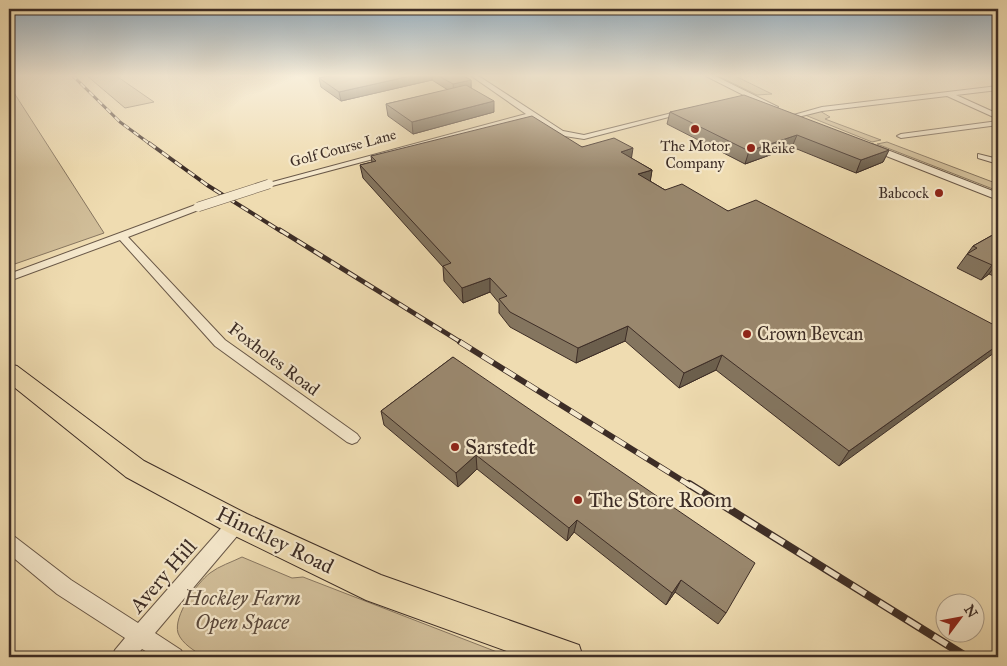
<svg xmlns="http://www.w3.org/2000/svg" width="1007" height="666" viewBox="0 0 1007 666" font-family="'IM FELL Great Primer',serif">
<style>
.green{fill:#d1be99;stroke:#877660}
.lines{fill:none;stroke-linecap:round;stroke-linejoin:round}
.minor-casing{stroke:#6a5949;stroke-width:2}
.tertiary-casing{stroke:#6a5949;stroke-width:2}
.primary-casing{stroke:#3d2d26;stroke-width:2}
.minor{fill:#f5e8cc;fill-rule:evenodd}
.tertiary{fill:#f5e8cc;fill-rule:evenodd}
.primary{fill:#efdcb1;fill-rule:evenodd}
.rail-far4-casing{stroke:#3d2d26;stroke-width:3}
.rail-far3-casing{stroke:#3d2d26;stroke-width:4}
.rail-far2-casing{stroke:#3d2d26;stroke-width:5}
.rail-far1-casing{stroke:#3d2d26;stroke-width:6}
.rail-casing{stroke:#3d2d26;stroke-width:8}
.rail-far4{stroke:#f5e8cc;stroke-width:2;stroke-dasharray:6;stroke-linecap:butt}
.rail-far3{stroke:#f5e8cc;stroke-width:2.5;stroke-dasharray:8;stroke-linecap:butt}
.rail-far2{stroke:#f5e8cc;stroke-width:3;stroke-dasharray:10;stroke-linecap:butt}
.rail-far1{stroke:#f5e8cc;stroke-width:4.5;stroke-dasharray:13;stroke-linecap:butt}
.rail{stroke:#f5e8cc;stroke-width:5.5;stroke-dasharray:16;stroke-linecap:butt}
.minor-bridge-casing{stroke:#6a5949;stroke-width:10;stroke-linecap:butt}
.minor-bridge{stroke:#f5e8cc;stroke-width:9}
.wall{fill:#84755f;stroke:#3d2d26}
.shaded-wall{fill:#6c5f4d;stroke:#3d2d26}
.building{fill:#9a886e;stroke:#3d2d26}
.poi-dot{fill:#8f2418;stroke:#f5e8cc;stroke-width:2}
.labels{text-anchor:middle;dominant-baseline:central;stroke-width:4.5;stroke-linejoin:round;paint-order:stroke}
.far-poi-label{font-size:15px;fill:#3d2d26;stroke:#f5e8cc}
.far-street-label{font-size:15px;fill:#3d2d26;stroke:#f5e8cc}
.poi-label{font-size:18px;fill:#3d2d26;stroke:#f5e8cc;text-anchor:start}
.street-label{font-size:18px;fill:#3d2d26;stroke:#f5e8cc}
.near-poi-label{font-size:21px;fill:#3d2d26;stroke:#f5e8cc;text-anchor:start}
.near-street-label{font-size:21px;fill:#3d2d26;stroke:#f5e8cc}
.near-park-label{font-size:21px;font-style:italic;fill:#5b4a3d;stroke:#f5e8cc}
</style>
<rect width="100%" height="100%" fill="#efdcb1"/>
<filter id="stains"><feTurbulence type="fractalNoise" baseFrequency=".004" numOctaves="4"/><feColorMatrix values="0 0 0 0 .2 0 0 0 0 .09 0 0 0 0 .02 0 0 0 .5 -.17"/></filter>
<radialGradient id="worn" r=".72"><stop offset=".6" stop-color="#630" stop-opacity="0"/><stop offset="1" stop-color="#630" stop-opacity=".3"/></radialGradient>
<path class="green" d="M86,75H115L154,102L125,108Z
M716,75H733L772,94L757,95Z
M9,85L104,233L9,266Z
M820,111L830,117L825,119L881,140L872,142L805,115Z
M887,142L998,184V191L877,144Z
M242,557L292,578L303,577L510,657H204C195,651 182,644 178,633C173,616 197,583 210,573C219,566 232,562 242,557Z"/>
<g class="lines">
<defs>
<path id="minor" d="M470,75H477L563,131L584,135L684,110L688,112L584,139L558,135L531,117L272,186L265,184L526,114Z
M998,86V90L956,95L998,114V119L947,96L822,111L794,118L790,116L822,107Z
M998,121V125L901,138L897,136L901,134Z
M978,154L998,159V164L978,158Z
M198,204L203,207L201,209L128,237L225,340L357,434L360,438L357,442L352,444L347,442L215,346L120,240L9,281V274Z
M237,515L243,517L246,523L243,529L155,633L181,650L184,657H156L142,649L135,657H112L115,650L125,638L57,594L9,554V535L15,537L71,580L138,623L231,517Z"/>
<path id="tertiary" d="M704,75H713L778,107L771,109Z
M866,144H872L998,193V200L866,148Z"/>
<path id="primary" d="M9,364L17,366L144,461L247,514L381,575L579,645L583,657H523L366,600L227,532L126,477L9,383Z"/>
</defs>
<use href="#minor" class="minor-casing"/>
<use href="#tertiary" class="tertiary-casing"/>
<use href="#primary" class="primary-casing"/>
<use href="#minor" class="minor"/>
<use href="#tertiary" class="tertiary"/>
<use href="#primary" class="primary"/>
<defs>
<path id="rail-far4" d="M72,75L120,122L150,144"/>
<path id="rail-far3" d="M149,143L207,185L282,232"/>
<path id="rail-far2" d="M280,230L462,343"/>
<path id="rail-far1" d="M460,342L691,486"/>
<path id="rail" d="M689,484L967,657"/>
</defs>
<use href="#rail-far4" class="rail-far4-casing"/>
<use href="#rail-far3" class="rail-far3-casing"/>
<use href="#rail-far2" class="rail-far2-casing"/>
<use href="#rail-far1" class="rail-far1-casing"/>
<use href="#rail" class="rail-casing"/>
<use href="#rail-far4" class="rail-far4"/>
<use href="#rail-far3" class="rail-far3"/>
<use href="#rail-far2" class="rail-far2"/>
<use href="#rail-far1" class="rail-far1"/>
<use href="#rail" class="rail"/>
<defs>
<path id="minor-bridge" d="M198,207L269,184"/>
</defs>
<use href="#minor-bridge" class="minor-bridge-casing"/>
<use href="#minor-bridge" class="minor-bridge"/>
</g>
<path class="wall" d="M333,75H461L471,80V88L494,112L413,134L388,116L386,104L448,90L432,80L341,101L321,87L319,78Z
M670,112L889,150L883,162L856,173L792,147L745,164L667,124Z
M582,147L631,158L652,170L650,181L665,190L728,211L998,327L839,466L716,370L679,388L625,341L576,363L510,327L499,313V303L490,292L463,303L444,281L443,267L363,178L360,165L372,162L371,156Z
M998,232V278L989,274L981,280L957,268L973,246Z
M453,357L726,613L718,624L675,592L666,605L574,532L567,541L477,469L458,487L384,425L381,411Z"/>
<path class="shaded-wall" d="M415,75H432V80L341,101L339,92Z
M471,80V89L454,93L453,84Z
M494,101V112L413,134L412,122Z
M797,135L792,147L745,164L749,151Z
M633,148L631,161L621,152Z
M889,150L883,162L856,173L861,160Z
M652,170L650,183L638,174Z
M998,261V262L989,274L981,280L992,265Z
M490,278V292L463,303L462,288Z
M628,326L625,341L576,363L578,348Z
M998,345V350L839,466L849,451Z
M722,355L716,370L679,388L684,373Z
M476,455L477,469L458,487L456,473Z
M577,520L574,532L567,541L569,528Z
M681,580L675,592L666,605L672,593Z"/>
<path class="building" d="M333,75H415L339,92L319,78Z
M437,75H461L471,80L453,84Z
M466,85L494,101L412,122L386,104Z
M744,95L889,150L861,160L797,135L749,151L670,112Z
M532,116L582,147L614,138L633,148L621,152L652,170L638,174L665,190L682,184L728,211L756,200L998,327V345L849,451L722,355L684,373L628,326L578,348L510,312L499,299L507,296L490,278L462,288L443,266L451,263L360,165L376,161L371,156Z
M998,232V261L992,265L967,254L977,248L973,246Z
M453,357L755,563L726,613L681,580L672,593L577,520L569,528L476,455L456,473L381,411Z"/>
<linearGradient id="sky" x2="0" y2="1"><stop stop-color="#92acbf"/><stop offset="0.45" stop-color="#f8efdc"/><stop offset="1" stop-color="#f8efdc" stop-opacity="0"/></linearGradient>
<rect width="1007" height="168" fill="url(#sky)"/>
<g class="poi-dot">
<circle cx="695" cy="129" r="5"/>
<circle cx="751" cy="148" r="5"/>
<circle cx="939" cy="193" r="5"/>
<circle cx="747" cy="334" r="5"/>
<circle cx="455" cy="447" r="5"/>
<circle cx="578" cy="500" r="5"/>
</g>
<g class="labels">
<g class="far-poi-label">
<text x="695" y="146">The Motor<tspan x="695" dy="17">Company</tspan></text>
<text x="761" y="148" text-anchor="start">Reike</text>
<text x="929" y="193" text-anchor="end">Babcock</text>
</g>
<g class="far-street-label">
<text transform="translate(343 148) rotate(-15)">Golf Course Lane</text>
</g>
<g class="poi-label">
<text x="757" y="334">Crown Bevcan</text>
</g>
<g class="street-label">
<text transform="translate(274 359) rotate(37)">Foxholes Road</text>
</g>
<g class="near-poi-label">
<text x="465" y="447">Sarstedt</text>
<text x="588" y="500">The Store Room</text>
</g>
<g class="near-street-label">
<text transform="translate(275 540) rotate(26)">Hinckley Road</text>
<text transform="translate(163 576) rotate(-49)">Avery Hill</text>
</g>
<g class="near-park-label">
<text x="242" y="598">Hockley Farm<tspan x="242" dy="24">Open Space</tspan></text>
</g>
</g>
<rect width="1007" height="666" fill="none" stroke="#efdcb1" stroke-width="30"/>
<rect x="10" y="10" width="987" height="646" fill="none" stroke="#3d2d26" stroke-width="2.5"/>
<rect x="15" y="15" width="977" height="636" fill="none" stroke="#3d2d26"/>
<g transform="translate(960 618) rotate(58)"><circle r="24" fill="#f5e8cc" stroke="#ab9d8a"/>
<path d="M0-4L9 19L0 12L-9 19Z" fill="#8f2418"/>
<text y="-8" font-size="14" font-weight="bold" text-anchor="middle" fill="#3d2d26">N</text>
</g>
<rect width="100%" height="100%" filter="url(#stains)"/>
<rect width="100%" height="100%" fill="url(#worn)"/>
</svg>
